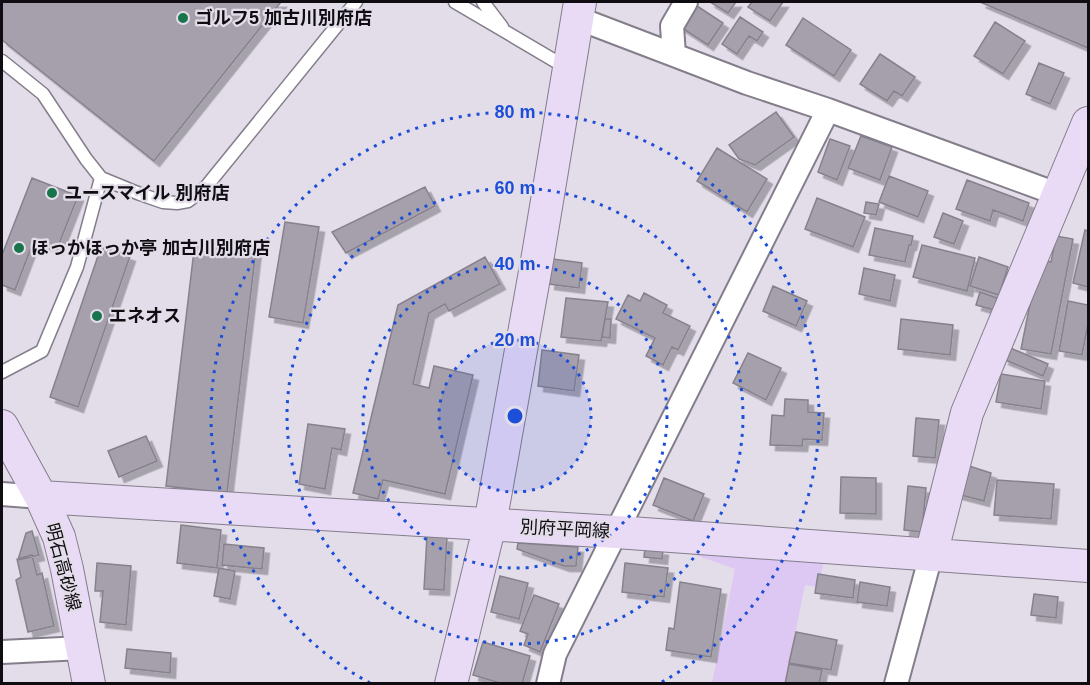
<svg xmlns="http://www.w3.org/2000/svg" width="1090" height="685" viewBox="0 0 1090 685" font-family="Arial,'Noto Sans JP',sans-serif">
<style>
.green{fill:#ddc7f3}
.building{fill:#a6a0ac;stroke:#87818d;stroke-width:1.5;filter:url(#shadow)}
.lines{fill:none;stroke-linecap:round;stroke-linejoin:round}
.lane-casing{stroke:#837e8a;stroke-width:15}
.street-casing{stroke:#837e8a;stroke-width:26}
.secondary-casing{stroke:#837e8a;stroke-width:34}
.lane{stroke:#fff;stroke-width:12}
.street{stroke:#fff;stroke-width:22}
.secondary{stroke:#e9dbf6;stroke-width:32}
.ring{fill:none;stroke:#1d4ed8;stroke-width:3;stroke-dasharray:3 6}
.poi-dot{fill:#18744a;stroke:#e3ddea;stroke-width:2}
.labels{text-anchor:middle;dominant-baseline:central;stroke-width:4.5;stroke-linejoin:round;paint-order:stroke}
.poi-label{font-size:18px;font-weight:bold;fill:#0f0d11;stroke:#e3ddea;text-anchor:start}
.street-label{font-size:18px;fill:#0f0d11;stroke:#e3ddea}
.centre{fill:#1d4ed8;stroke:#e3ddea;stroke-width:3}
.ring-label{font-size:18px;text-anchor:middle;font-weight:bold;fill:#1d4ed8;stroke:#e3ddea;stroke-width:4.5;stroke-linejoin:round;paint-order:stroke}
</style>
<defs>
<filter id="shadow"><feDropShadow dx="5.5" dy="5.5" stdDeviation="0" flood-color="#0004"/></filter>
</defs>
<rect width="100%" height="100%" fill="#e3ddea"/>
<path class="green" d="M695,550L824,561L818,587L805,585L785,683H712L735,569L690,553Z"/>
<path class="building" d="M2,2H281L154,161L2,40Z
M710,2H736L728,13Z
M752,2H783L770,21L748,7Z
M980,2H1088V48Z
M694,4L723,23L708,45L679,26Z
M740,17L763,32L757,41L749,36L737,54L722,44Z
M803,18L851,50L834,76L786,45Z
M995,22L1025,41L1003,74L974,56Z
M880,54L915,77L902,96L894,91L887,101L860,84Z
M1039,63L1064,73L1050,104L1026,94Z
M776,112L794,137L755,165L739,159L729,145Z
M861,136L892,147L880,180L848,168Z
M830,139L850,146L837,180L818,172Z
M717,148L767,179L747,212L697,181Z
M889,176L928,191L918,217L879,202Z
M32,178L78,196L57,249L34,240L15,290L2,285V255Z
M967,180L1029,203L1023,221L993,210L990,221L956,209Z
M425,187L435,206L346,253L332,232Z
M817,198L865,217L853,247L805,229Z
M866,202L879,204L876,215L864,213Z
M943,213L963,221L954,244L934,237Z
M285,222L319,227L303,323L269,317Z
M875,228L913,236L911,245H909L905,262L869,255Z
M1085,230L1088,231V287L1073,283Z
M1056,236L1073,239L1051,354L1021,349L1039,259L1051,262Z
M195,242L256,249L227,493L166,486Z
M922,245L975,258L967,291L913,277Z
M101,247L130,256L78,407L50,397Z
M485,257L500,284L449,311L445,304L429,313L413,384L429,388L434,366L473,375L445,494L383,480L378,499L353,493L398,305Z
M979,257L1008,267L999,295L970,286Z
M553,259L582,263L579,288L549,284Z
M864,268L895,275L890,301L859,294Z
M773,286L807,301L796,326L763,311Z
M980,292L997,298L994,310L976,305Z
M644,293L667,305L663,313L690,326L678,350L672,347L663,365L646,356L655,338L616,319L628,295L640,301Z
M566,298L608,302L601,341L561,337Z
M1068,301L1088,305V324L1082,355L1059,351Z
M605,319H611L610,338L602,337Z
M901,319L953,325L950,355L898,349Z
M1008,347L1048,364L1043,376L1003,359Z
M542,350L579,355L574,391L538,386Z
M748,353L781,368L766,400L733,383Z
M1001,374L1045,381L1041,409L996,402Z
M785,399L808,400V412L824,413L822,440L803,439L802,446L770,445L772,415L784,416Z
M916,418L939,420L935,458L913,456Z
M308,424L345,429L341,450L332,448L325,489L299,484Z
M146,436L157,461L119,477L108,451Z
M966,465L991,473L984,501L957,494Z
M841,477L876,478V514L840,513Z
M664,478L704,494L693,521L653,505Z
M997,480L1054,484L1051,519L994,515Z
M908,486L926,488L922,532L904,530Z
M181,525L221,530L217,568L177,563Z
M32,531L39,555L18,560L26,533Z
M427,536L447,537L444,590L424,589Z
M518,543L578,547L576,566H564L517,549Z
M224,544L264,548L262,569L222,565Z
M645,548L663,550L662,559L644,557Z
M32,555L37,575L42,573L54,626L28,632L16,580L21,577L17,559Z
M97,563L131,566L126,625L100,622L103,591H95Z
M625,563L668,568L664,597L622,592Z
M219,568L235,571L230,599L214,596Z
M818,574L855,580L853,598L815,593Z
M500,576L528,583L519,619L491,612Z
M680,582L721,589L711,657L666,650L669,628L674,629Z
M860,582L890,587L887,606L857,602Z
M1034,594L1058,597L1056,618L1031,615Z
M534,595L559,604L540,652L524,645L528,634L520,631Z
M796,632L837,640L831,670L789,663Z
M483,642L530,656L522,684H503L473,675Z
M127,649L171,653L170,673L125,668Z
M789,664L822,670L819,684H785Z"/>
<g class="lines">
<defs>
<path id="lane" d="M455,2L567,68
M483,2L502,27
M2,61L43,94L86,159L101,178L140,194L163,202L177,203L188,201L205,188L356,2
M2,372L42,351L77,267L101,178"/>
<path id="street" d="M686,2L672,26L674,55L747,83L828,110L1057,194
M577,18L674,55
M2,494L41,497
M2,652L82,648
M548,684L555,654L828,110
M896,684L931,555"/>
<path id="secondary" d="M2,426L41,497L59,537L67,569L89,684
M41,497L616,532L1088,566
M931,555L967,413L1088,123
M451,684L490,524L538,255L580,2"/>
</defs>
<use href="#lane" class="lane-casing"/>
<use href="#street" class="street-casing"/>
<use href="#secondary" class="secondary-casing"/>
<use href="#lane" class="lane"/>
<use href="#street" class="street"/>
<use href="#secondary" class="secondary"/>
</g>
<circle cx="515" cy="416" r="76" fill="#1d4ed8" fill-opacity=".12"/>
<g class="ring">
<circle cx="515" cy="416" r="76"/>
<circle cx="515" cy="416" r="152"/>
<circle cx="515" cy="416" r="228"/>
<path d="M370 683A304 304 0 1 1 660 683"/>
</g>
<g class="poi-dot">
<circle cx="183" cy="18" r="6"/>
<circle cx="52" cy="193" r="6"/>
<circle cx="19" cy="248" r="6"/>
<circle cx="97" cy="316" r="6"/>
</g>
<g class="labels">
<g class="poi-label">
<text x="195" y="18">ゴルフ5 加古川別府店</text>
<text x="64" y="193">ユースマイル 別府店</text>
<text x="31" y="248">ほっかほっか亭 加古川別府店</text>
<text x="109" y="316">エネオス</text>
</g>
<g class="street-label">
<text transform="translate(565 529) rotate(3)">別府平岡線</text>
<text transform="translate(63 567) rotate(75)">明石高砂線</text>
</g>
</g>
<circle cx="515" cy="416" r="9" class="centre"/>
<g class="ring-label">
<text x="515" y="118">80 m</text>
<text x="515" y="194">60 m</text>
<text x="515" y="270">40 m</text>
<text x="515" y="346">20 m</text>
</g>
<rect width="1090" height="685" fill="none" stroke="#0f0d11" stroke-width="6"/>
</svg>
